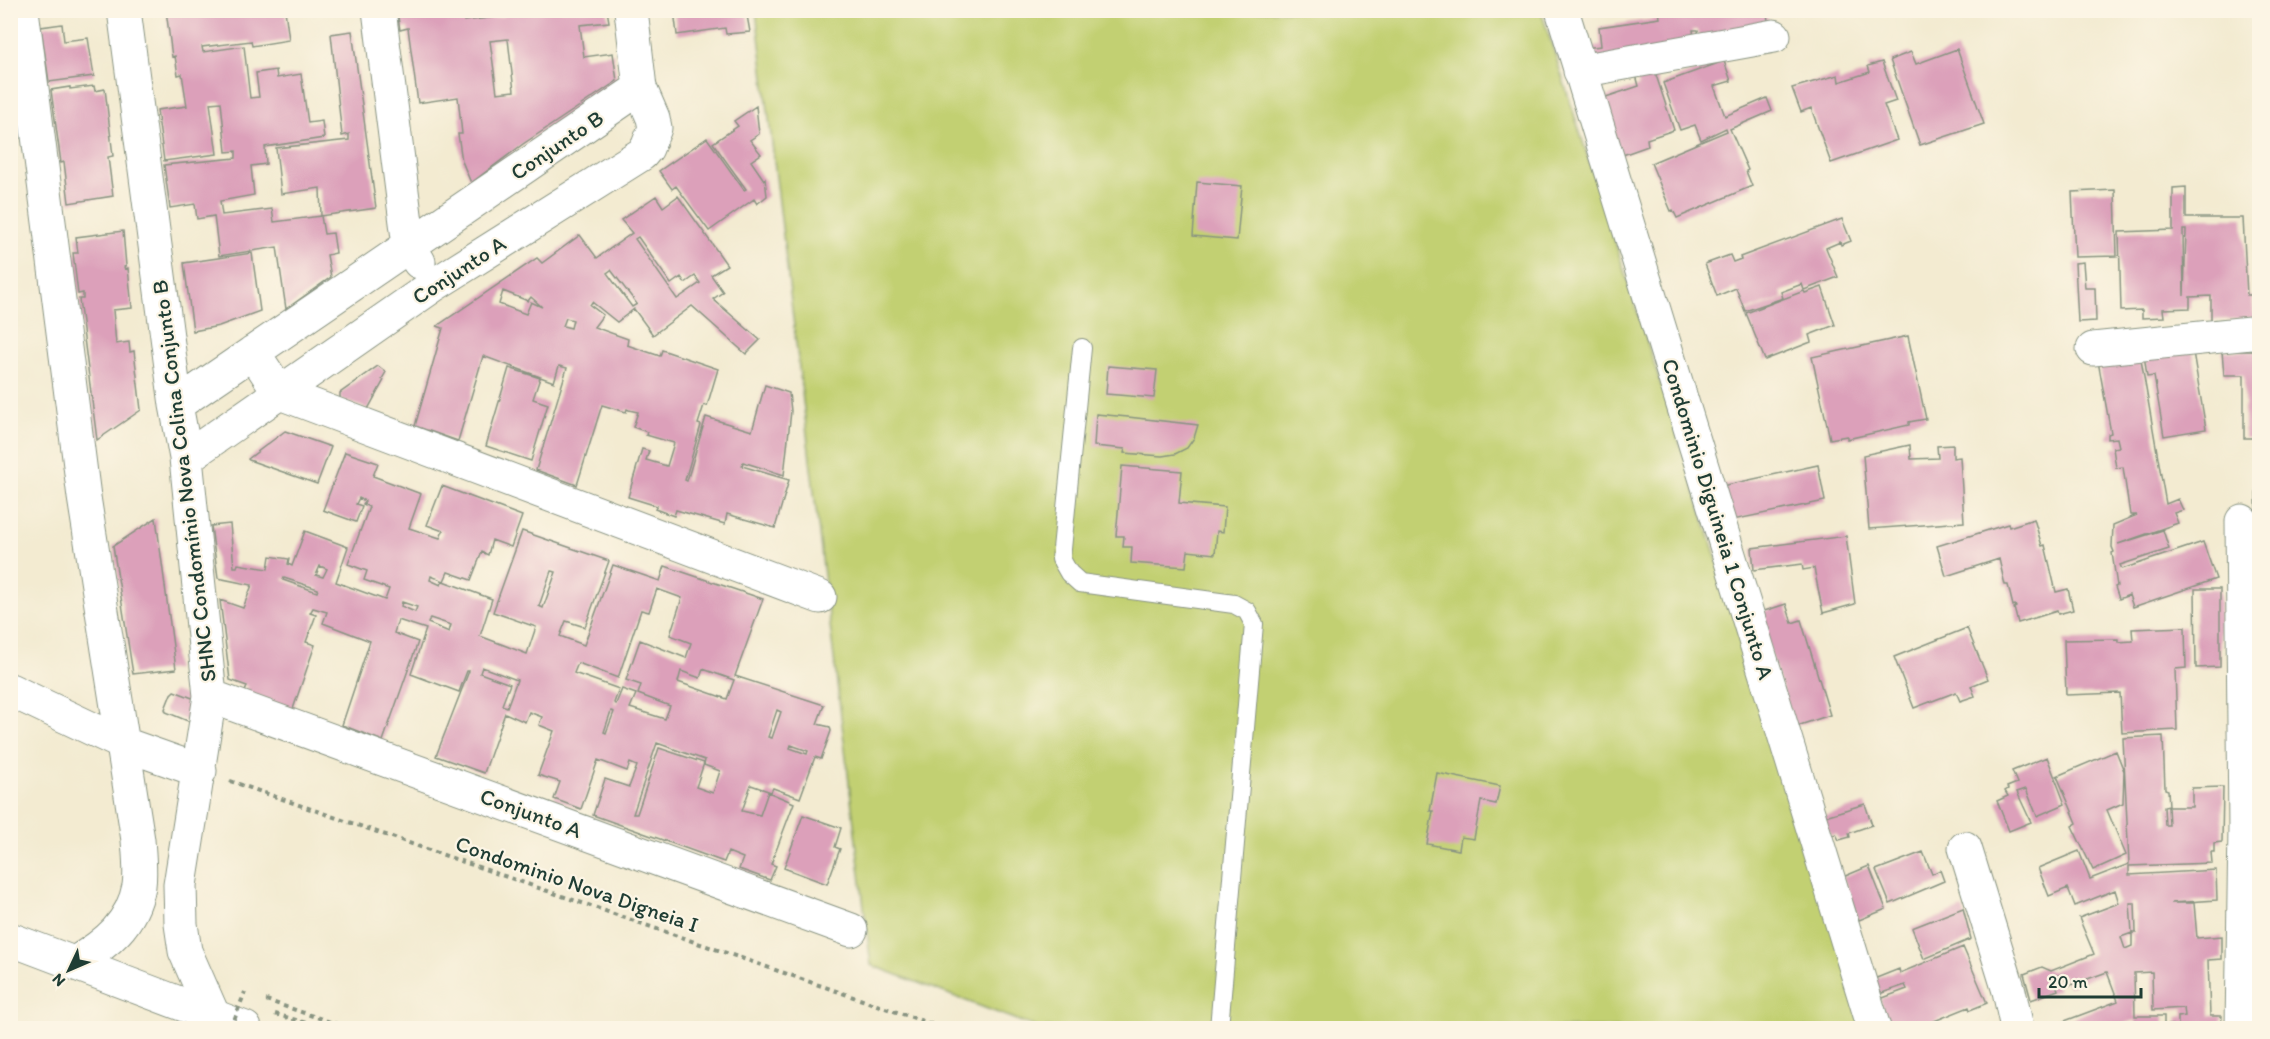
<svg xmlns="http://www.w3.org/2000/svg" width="2270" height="1039" viewBox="0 0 2270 1039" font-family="Itim,sans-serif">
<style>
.green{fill:#c2d072;stroke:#708653;stroke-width:1.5}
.building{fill:#dca0ba;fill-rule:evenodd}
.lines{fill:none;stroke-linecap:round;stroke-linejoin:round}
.service-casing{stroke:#899482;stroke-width:20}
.minor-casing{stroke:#899482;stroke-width:35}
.trunk-casing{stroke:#899482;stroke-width:35}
.path{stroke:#899482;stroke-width:4;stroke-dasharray:4.5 4.5;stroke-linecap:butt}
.service{stroke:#fff;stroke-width:18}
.minor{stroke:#fff;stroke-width:33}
.trunk{stroke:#fff;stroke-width:33}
.path-bridge{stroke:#899482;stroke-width:4;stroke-dasharray:4.5 4.5;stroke-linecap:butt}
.labels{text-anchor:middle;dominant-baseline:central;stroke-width:4.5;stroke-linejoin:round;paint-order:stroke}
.street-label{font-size:22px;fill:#1f3d34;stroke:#fcf5e5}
</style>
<rect width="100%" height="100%" fill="#fcf5e5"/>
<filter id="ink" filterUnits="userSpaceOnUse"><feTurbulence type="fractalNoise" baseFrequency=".0167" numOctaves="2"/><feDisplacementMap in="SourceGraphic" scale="12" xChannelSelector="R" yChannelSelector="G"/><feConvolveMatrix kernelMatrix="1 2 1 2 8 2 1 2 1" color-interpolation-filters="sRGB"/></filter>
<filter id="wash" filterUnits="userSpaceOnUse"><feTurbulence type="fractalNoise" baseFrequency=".008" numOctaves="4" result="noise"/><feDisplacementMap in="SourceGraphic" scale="24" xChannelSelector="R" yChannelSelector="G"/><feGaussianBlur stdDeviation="1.35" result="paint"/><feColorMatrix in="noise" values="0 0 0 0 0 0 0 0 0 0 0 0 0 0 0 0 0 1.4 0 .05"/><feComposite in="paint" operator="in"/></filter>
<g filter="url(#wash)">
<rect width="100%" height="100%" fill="#f3ebd1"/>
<path class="green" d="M756,11H1541L1867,1028H1038L871,965Z"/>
<g id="blocks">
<path class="building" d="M166,10H285L289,40L252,46L251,41L202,47L203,52L244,46L250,98L259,97L256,73L276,70L277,78L301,74L308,123L322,121L324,138L265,147L266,164L251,166L254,195L220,201L222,215L272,209L274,222L321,216L324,234L333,233L336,253L327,255L331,277L286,309L277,247L219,256L214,216L197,219L195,204L170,208L164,165L236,158V151L226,152L221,102L210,103L217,154L164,161L157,110L187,106L182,74L178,75L175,56L172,57Z
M397,10H463L464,21L505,16L504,10H531V13L547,10H607L609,22L580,25L584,57L613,53L617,81L523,144L471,183L462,161L458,134H462L458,97L418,103L408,28L400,30ZM508,39L514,91L497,93L490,41Z
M674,10H746L750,32L726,34L725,28L677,35Z
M1659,10H1767L1769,37L1701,47L1698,30H1693L1695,47L1590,66L1584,48L1601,46L1599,27L1660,18Z
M62,24L64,41L88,38L94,76L49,82L41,27Z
M352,31L376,208L321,216L320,188L281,194L276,148L349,140V134L342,136L331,34Z
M1957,49L1984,124L1920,145L1890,60L1911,52L1916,64Z
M1724,61L1731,81L1714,86L1725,116L1767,98L1772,111L1730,129L1748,170L1746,171L1752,186L1677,218L1673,210L1671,211L1651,163L1727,131L1726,128L1701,140L1695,125L1680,130L1663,83Z
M1882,62L1896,101L1884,105L1897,140L1831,163L1811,108L1801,112L1792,88L1838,75L1839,82L1870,72L1868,66Z
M1655,72L1674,130L1647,139L1648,146L1617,157L1600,99L1639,86L1636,75Z
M94,86L95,91L105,89L113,156L108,157L113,196L69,203L64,162L61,163L51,90L70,87V89Z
M756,106L759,134L750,140L761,154L751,161L764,180L765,179L767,196L757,204L754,199L709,231L676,186L672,189L659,171L707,138L744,190L746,189L713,143L738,126L734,121Z
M1197,182L1242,186L1237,240L1193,236Z
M2186,187V218H2243L2247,295H2252L2254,318L2211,320V296L2190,297V308L2163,309L2164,317L2142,318V310L2121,311L2119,232L2173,230V188ZM2183,230H2186L2184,296Z
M2115,190L2117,256L2075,257L2072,192Z
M656,196L663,207L678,196L727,265L711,275L723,292L713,299L760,340L746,354L692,306L653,335L634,309L617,322L592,302L590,305L603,315L594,327L628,339L627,345L660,356L662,350L718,369L707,406L704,405L698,424L701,425L685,480L687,481L706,417L752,431L765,385L789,393L791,411L784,475L743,462L742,466L789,480L775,528L727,514L725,524L676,510L674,516L655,509L657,506L628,497L642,449L649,451L646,460L667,466L674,443L646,435L647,432L633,427L638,412L629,410L627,409L626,412L602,405L577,485L536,470L567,368L559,366L554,382L483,356L458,441L415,426L443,328L437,326L537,258L542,263L580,235L597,258L632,233L621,220ZM638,237L671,284L681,277L685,283L695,276L700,283L677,299L635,239ZM611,270L637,304L632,307L607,273ZM503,291L528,301L531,297L542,307L531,302L526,314L499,304ZM566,318L573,320L571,328L563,326Z
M1842,219L1851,241L1841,245L1840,242L1826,248L1838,277L1804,290L1802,284L1781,292L1783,298L1745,311L1736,288L1717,296L1705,264L1730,255L1733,262L1741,259L1740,257Z
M123,231L126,266L124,267L125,269L128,268L132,308L113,310L116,344L129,342L130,352L134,351L141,410L97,440L79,299H83V293L78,294L73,253H78L76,237Z
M252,253L260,311L219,326L193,331L184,263Z
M2083,262L2085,288H2095L2096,321L2078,322L2075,263Z
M1822,287L1835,325L1809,335L1811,342L1765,360L1746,313L1804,291L1805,293Z
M1908,336L1926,419L1909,422V425L1847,439V436L1830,439L1812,357Z
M2222,351H2259V438H2244V375H2224Z
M2193,352L2206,429L2164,436L2154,376L2147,377L2144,354Z
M2140,354L2166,504L2178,499L2183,510L2174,513L2178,523L2118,544L2163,530L2169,549L2120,565L2122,569L2203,542L2216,579L2133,607L2129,595L2119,599L2115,587L2117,586L2112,553L2114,552L2112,547L2113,525L2137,515H2130L2123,467L2116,468L2113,448L2119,447L2117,438L2108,439V434L2111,433L2098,361Z
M378,366L386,372L382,379L384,380L368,409L340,399V393Z
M1108,366L1157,370L1154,398L1106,394Z
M509,368L540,378L533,399L548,404L531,461L486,446Z
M1096,414L1128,417L1198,425L1194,438L1187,448L1175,454L1162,456L1124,453L1125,449L1094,446Z
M285,431L331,447L317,484L249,460L248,459Z
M1910,445L1911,459L1938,458L1937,446L1953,445V458L1960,457L1964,522L1869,529L1863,455Z
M345,452L378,463L373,476L421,494L409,528L440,538L443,531L427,525L442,486L522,516L511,547L492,540L488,555L482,552L471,580L448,572L444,581L431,576L430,580L441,585L443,581L492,599L480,636L527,654L536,627L493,612L522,531L609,561L585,627L566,621L560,636L584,645L613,565L660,581L665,566L763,599L735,676L824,705L817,724L830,727L831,731L821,759L815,757L800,798L773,788L771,792L751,785L742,811L760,815L768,792L794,803L771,864L776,866L770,880L739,869L743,858L728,852L724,862L593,815L605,779L629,787L637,766L630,763L627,771L598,760L581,809L554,799L560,782L538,775L554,731L539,725L542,717L529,712L525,722L505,713L484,773L436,756L469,671H467L459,692L411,674L426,629L398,620L394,633L418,642L383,741L342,725L370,641L323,623L327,612L313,608L310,613L316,615L306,642L315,645L293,709L245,692L247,686L230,680L220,600L243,608L252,585L218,578L211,526L230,524L234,567H237L238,564L268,569L270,556L289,559L288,564L292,566L305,531L348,547L336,582L385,600L389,589L364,580L367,571L348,564L369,507L363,504L365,501L359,498L356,504L362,506L356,522L323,510ZM320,566L327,569L323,577L316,575ZM551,571L556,572L543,608L539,606ZM284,578L318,589L317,592L283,580ZM657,589L682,598L670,635L691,643L686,658L640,640L626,680L641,685L638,694L670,706L665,719L630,708L636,694L622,689L616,704L614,703L619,689L574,673L578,663L618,678L641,610L649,612ZM402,602L417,607L415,612L401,606ZM430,618L451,625L449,632L428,623ZM482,667L517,680L507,707L502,705L510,684L480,673ZM703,669L734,680L727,699L678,682L681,671L700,678ZM777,710L781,712L772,738L768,737ZM611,711L614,712L606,733L604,732ZM657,743L705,760L704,765L720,771L713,793L696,787L704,763L659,748L637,814H633ZM791,745L808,751L807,754L790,748Z
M1818,465L1825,501L1728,521L1717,487Z
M1122,466L1182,471L1179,503L1225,507L1223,532L1217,531L1215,554L1188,551L1186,567L1131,563L1132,547H1123L1124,536H1116Z
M2256,492H2259V542L2257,541Z
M156,518L176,669L133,674L113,546Z
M2034,519L2042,546L2045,545L2056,592L2068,589L2073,610L2058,614L2057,611L2018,623L2014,608L2016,607L2015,605L2013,606L2008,585H2005L1999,559L1946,576L1937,546L2008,524L2009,527Z
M1846,536L1855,604L1823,613L1814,568L1803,570L1802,564L1754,570L1752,548Z
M2195,589H2220V667L2196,668Z
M1786,604L1792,623L1801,620L1830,715L1794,727L1758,613Z
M2185,627L2186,668L2175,669L2177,730L2122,733L2120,693L2066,695L2064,640L2118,639V642L2133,641L2132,629Z
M1967,628L1988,679L1971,686L1975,696L1960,701L1956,692L1914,708L1894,657Z
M174,691L203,702L195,724L166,712L165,709L171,694Z
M2163,736L2165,789L2168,790L2169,806L2164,807L2165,825H2169L2168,807H2192V788L2223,787L2222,842L2214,843V852H2211L2212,863L2129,866V875L2216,870L2217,900L2171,903H2194L2197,938L2222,936V959L2208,960L2210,1016H2222L2221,1028H2178V1017L2185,1016L2184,1008L2153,1010L2152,972L2134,973L2135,1016H2164V1025H2172V1028H2136V1020L2112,1028H2055L2054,1025L2118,1001L2107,972L2068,986L2063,974L2053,977L2058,990L2031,1000L2024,974L2042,967L2051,971L2094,954L2079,918L2119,903L2115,890L2075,906L2068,888L2049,896L2038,868L2079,851L2090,879L2129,864L2123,738ZM2130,903H2135L2136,933H2132V946L2125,949L2121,937L2132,933Z
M2116,751L2124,771L2123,803L2107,810L2126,855L2093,870L2072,826L2077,823L2057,776Z
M2047,757L2065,804L2037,816L2026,789L2017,792L2031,822L2009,831L1997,801L2008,796L2005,791L2008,789L2007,787L2017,783L2012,771Z
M1437,773L1500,786L1496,804L1481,801L1474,839L1461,837L1459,850L1427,844L1433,811H1430Z
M1865,804L1872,825L1849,833L1850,837L1839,840L1836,834L1831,836L1822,817Z
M803,815L841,828L835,847L840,849L827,884L784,868Z
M1923,852L1932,874L1940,870L1944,881L1890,904L1876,870Z
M1869,866L1886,909L1859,920L1843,877Z
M1963,908L1971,939L1924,959L1912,928Z
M1963,947L1987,1003L1970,1010L1969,1007L1922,1026L1923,1028H1889L1880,999L1907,989L1905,985L1879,994L1874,979L1899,969L1900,973Z"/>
</g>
</g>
<g filter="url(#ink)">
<use href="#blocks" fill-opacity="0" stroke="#899482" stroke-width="1.5"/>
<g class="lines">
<defs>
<path id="service" d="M1082,348L1061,559L1069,573L1080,583L1234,604L1247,611L1254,624L1219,1028"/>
<path id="minor" d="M22,10L84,497L138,840C139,854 141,872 139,886C132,924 106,944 75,963
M124,10L176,405L186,458L210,696L180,885L181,924L185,951L214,1017
M379,10L409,246L419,262
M1562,10L1874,1028
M1580,71L1774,36
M2093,349L2260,332
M253,352L280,393L820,597
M176,405L640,88
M186,458L434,285L642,154L647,148L655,128L653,118L640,88L631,10
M10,690L124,744L200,771
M210,696L851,930
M1965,848L2009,991L2017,1028
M2242,1028L2245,828L2242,521"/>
<path id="trunk" d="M10,939L245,1028"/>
</defs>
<use href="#service" class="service-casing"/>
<use href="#minor" class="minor-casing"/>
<use href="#trunk" class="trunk-casing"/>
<path class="path" d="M230,781L943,1028
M266,1000L348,1028
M275,1014L324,1028"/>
<use href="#service" class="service"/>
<use href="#minor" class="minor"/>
<use href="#trunk" class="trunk"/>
<path class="path-bridge" d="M231,1028L245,992"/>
</g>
</g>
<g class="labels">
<g class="street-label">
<text transform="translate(557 145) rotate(-34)">Conjunto B</text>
<text transform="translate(459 270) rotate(-33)">Conjunto A</text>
<text transform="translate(184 481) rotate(-97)">SHNC Condomínio Nova Colina Conjunto B</text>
<text transform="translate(1718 519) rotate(73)">Condominio Diguineia 1 Conjunto A</text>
<text transform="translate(531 813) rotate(20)">Conjunto A</text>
<text transform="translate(577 884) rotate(19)">Condominio Nova Digneia I</text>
</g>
</g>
<rect width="2270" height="1039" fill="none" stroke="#fcf5e5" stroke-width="36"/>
<g transform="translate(69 970) rotate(226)" stroke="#fcf5e5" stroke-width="4.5" paint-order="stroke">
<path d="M0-4.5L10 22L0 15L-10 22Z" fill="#1f3d34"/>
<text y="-9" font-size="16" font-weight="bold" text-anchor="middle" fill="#1f3d34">N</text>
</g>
<path d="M2039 988v9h102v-9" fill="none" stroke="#1f3d34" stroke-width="3"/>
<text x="2048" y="988" font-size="18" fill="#1f3d34" stroke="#fcf5e5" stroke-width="4.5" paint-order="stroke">20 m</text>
</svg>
